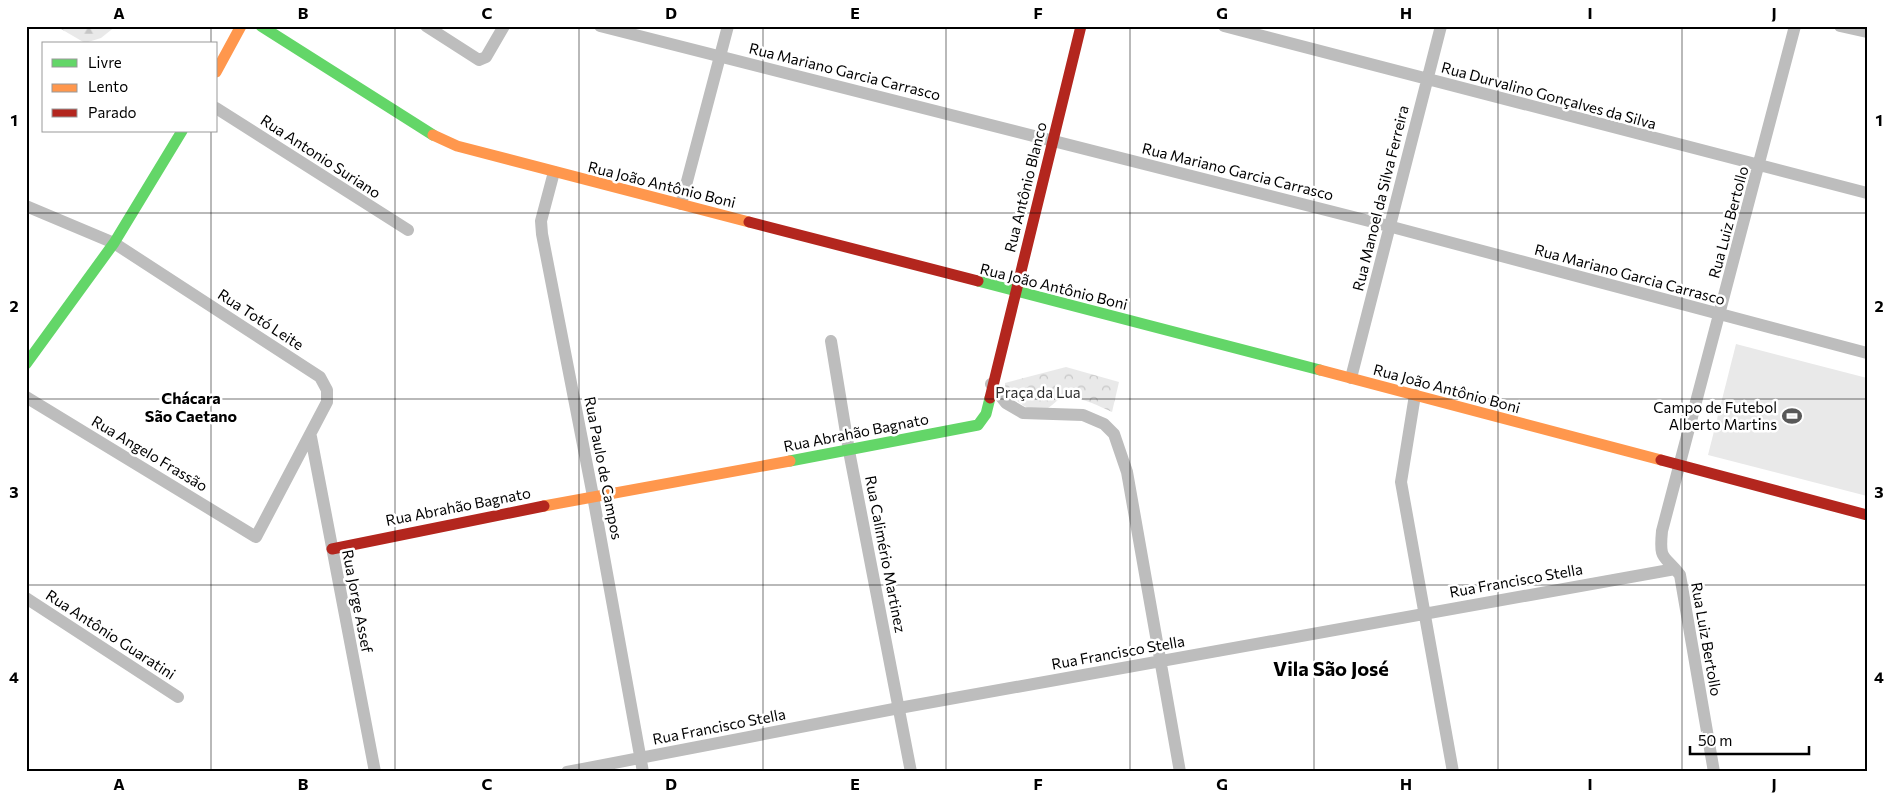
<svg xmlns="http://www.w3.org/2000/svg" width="1893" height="798" viewBox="0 0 1893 798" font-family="Commissioner,sans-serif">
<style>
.grass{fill:#e9e9e9}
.forest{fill:url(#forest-firs)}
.park{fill:url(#park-crowns)}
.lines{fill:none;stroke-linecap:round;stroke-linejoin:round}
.street{stroke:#bdbdbd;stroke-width:12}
.fast{stroke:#63d668;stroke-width:11}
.slow{stroke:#ff974d;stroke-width:11}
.jam{stroke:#b3261e;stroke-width:11}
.grid{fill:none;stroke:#000;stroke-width:1;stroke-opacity:0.55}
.labels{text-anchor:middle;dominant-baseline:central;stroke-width:5;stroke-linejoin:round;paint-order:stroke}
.street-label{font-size:15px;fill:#000;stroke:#fff}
.park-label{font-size:15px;fill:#2e2e2e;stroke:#fff}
.poi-label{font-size:15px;fill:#000;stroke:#fff;text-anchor:end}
.neighbourhood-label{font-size:16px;font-weight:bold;fill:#000;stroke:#fff}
.district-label{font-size:20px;font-weight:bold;fill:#000;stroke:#fff}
.neatline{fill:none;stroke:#000;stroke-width:2}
.grid-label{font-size:16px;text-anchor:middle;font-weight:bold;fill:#000}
</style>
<defs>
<pattern id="forest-firs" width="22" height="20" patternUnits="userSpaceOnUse" patternTransform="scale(1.25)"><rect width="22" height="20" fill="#e9e9e9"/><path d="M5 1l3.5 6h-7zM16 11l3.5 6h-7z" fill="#c6c6c6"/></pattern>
<pattern id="park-crowns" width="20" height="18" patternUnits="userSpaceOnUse" patternTransform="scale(1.25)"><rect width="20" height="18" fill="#e9e9e9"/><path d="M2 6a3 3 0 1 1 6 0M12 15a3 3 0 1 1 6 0" fill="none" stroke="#c6c6c6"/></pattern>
</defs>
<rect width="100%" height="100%" fill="#fff"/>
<path class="grass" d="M1736,344L1867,378V496L1708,455Z"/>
<path class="forest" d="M56,26H116L101,38L85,43Z"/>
<path class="park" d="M1066,367L1119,382L1112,412C1098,406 1079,395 1063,398C1056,399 1052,407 1046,409C1029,415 1016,400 1005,389V383Z"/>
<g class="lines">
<path class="street" d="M426,26L479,60L486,57L504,26
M600,26L1377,223L1867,353
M1224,26L1867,193
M1840,26L1867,32
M216,108L408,230
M554,172L541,221L542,234L593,496L643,772
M681,204L728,26
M26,206L114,243L320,377L327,390V402L256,537L26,397
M831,341L849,451L911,772
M1351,378L1441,26
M991,384L1006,403L1023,413L1083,415L1104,424L1114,434L1127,472L1180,772
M1415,395L1401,482L1453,772
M311,437L375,772
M26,598L178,697
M567,772L899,708L1675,569
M1714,772L1680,575C1664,554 1659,562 1662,531L1795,26"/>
<path class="fast" d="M261,26L433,135
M978,281L1320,370
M26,364L114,243L182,131
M790,461L978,425L986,414L990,398"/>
<path class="slow" d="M216,72L241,26
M433,135L457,146L749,222
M1320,370L1661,460
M544,506L790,461"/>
<path class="jam" d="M749,222L978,281
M990,398L1081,26
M1661,460L1867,515
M332,549L544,506"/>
</g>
<path class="grid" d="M211,26V44M395,26V772M579,26V772M763,26V772M946,26V772M1130,26V772M1314,26V772M1498,26V772M1682,26V772M211,131V772M26,213H1867M26,399H1867M26,585H1867"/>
<defs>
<symbol id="stadium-bare" viewBox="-9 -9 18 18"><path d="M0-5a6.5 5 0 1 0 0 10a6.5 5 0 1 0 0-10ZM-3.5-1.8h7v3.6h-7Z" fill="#595959" stroke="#fff" stroke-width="2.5" paint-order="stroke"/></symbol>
</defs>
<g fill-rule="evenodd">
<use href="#stadium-bare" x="1778" y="402" width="28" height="28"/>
</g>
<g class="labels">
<g class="street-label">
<text transform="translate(845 71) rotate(14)">Rua Mariano Garcia Carrasco</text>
<text transform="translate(1549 95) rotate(15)">Rua Durvalino Gonçalves da Silva</text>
<text transform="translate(321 156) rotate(33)">Rua Antonio Suriano</text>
<text transform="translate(1238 171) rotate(14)">Rua Mariano Garcia Carrasco</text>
<text transform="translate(662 184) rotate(14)">Rua João Antônio Boni</text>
<text transform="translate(1025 187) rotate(-76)">Rua Antônio Blanco</text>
<text transform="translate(1380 198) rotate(-76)">Rua Manoel da Silva Ferreira</text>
<text transform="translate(1728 222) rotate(-75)">Rua Luiz Bertollo</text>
<text transform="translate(1630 274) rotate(15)">Rua Mariano Garcia Carrasco</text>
<text transform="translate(1054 286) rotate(14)">Rua João Antônio Boni</text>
<text transform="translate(261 319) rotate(33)">Rua Totó Leite</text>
<text transform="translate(1447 388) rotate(15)">Rua João Antônio Boni</text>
<text transform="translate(856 432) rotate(-11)">Rua Abrahão Bagnato</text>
<text transform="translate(150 453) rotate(31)">Rua Angelo Frassão</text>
<text transform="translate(604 468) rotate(79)">Rua Paulo de Campos</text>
<text transform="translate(458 506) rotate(-11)">Rua Abrahão Bagnato</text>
<text transform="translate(886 554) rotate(79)">Rua Calimério Martinez</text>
<text transform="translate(1516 580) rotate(-10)">Rua Francisco Stella</text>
<text transform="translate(358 601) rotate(79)">Rua Jorge Assef</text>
<text transform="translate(111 634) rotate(33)">Rua Antônio Guaratini</text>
<text transform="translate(1707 639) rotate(80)">Rua Luiz Bertollo</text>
<text transform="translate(1118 652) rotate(-10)">Rua Francisco Stella</text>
<text transform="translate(719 726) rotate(-11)">Rua Francisco Stella</text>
</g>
<g class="park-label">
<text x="1038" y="392">Praça da Lua</text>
</g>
<g class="poi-label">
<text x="1777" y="407">Campo de Futebol<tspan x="1777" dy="17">Alberto Martins</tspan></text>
</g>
<g class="neighbourhood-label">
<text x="191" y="397">Chácara<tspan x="191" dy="18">São Caetano</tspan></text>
</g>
<g class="district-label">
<text x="1331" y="668">Vila São José</text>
</g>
</g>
<rect width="1893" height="798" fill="none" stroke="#ffffff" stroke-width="55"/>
<rect x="42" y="42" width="175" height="90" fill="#ffffff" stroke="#999999"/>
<rect x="52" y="59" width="25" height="8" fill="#63d668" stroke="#999999"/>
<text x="88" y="68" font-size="15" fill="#000000">Livre</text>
<rect x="52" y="84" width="25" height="8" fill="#ff974d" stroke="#999999"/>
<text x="88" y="92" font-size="15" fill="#000000">Lento</text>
<rect x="52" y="109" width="25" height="8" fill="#b3261e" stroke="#999999"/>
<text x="88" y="118" font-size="15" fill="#000000">Parado</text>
<path d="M1690 746v8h119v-8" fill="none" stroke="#000000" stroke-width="2.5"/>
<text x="1698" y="746" font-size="15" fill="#000000" stroke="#ffffff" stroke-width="4" paint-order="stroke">50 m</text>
<rect x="28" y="28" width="1838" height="742" class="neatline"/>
<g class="grid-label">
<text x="119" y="19">A</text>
<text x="303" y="19">B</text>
<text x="487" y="19">C</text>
<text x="671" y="19">D</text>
<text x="855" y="19">E</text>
<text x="1038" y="19">F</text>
<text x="1222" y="19">G</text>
<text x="1406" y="19">H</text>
<text x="1590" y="19">I</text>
<text x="1774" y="19">J</text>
<text x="14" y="126">1</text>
<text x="1879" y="126">1</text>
<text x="14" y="312">2</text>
<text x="1879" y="312">2</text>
<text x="14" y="498">3</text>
<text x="1879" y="498">3</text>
<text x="14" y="683">4</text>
<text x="1879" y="683">4</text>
<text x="119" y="790">A</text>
<text x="303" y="790">B</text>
<text x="487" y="790">C</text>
<text x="671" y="790">D</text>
<text x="855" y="790">E</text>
<text x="1038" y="790">F</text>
<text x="1222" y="790">G</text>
<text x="1406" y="790">H</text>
<text x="1590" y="790">I</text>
<text x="1774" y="790">J</text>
</g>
</svg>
